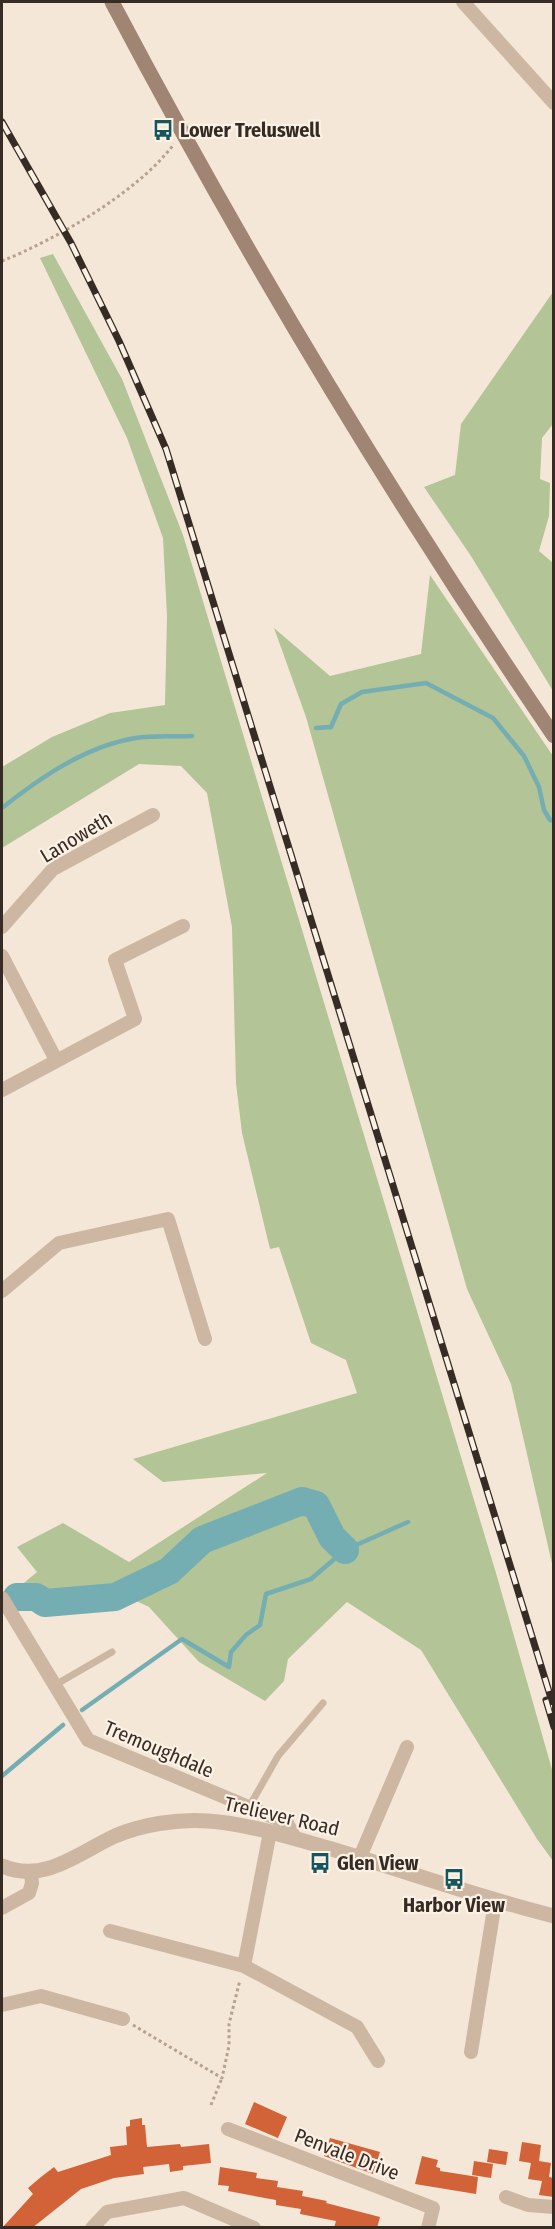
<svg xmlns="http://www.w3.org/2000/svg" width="555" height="2229" viewBox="0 0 555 2229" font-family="'Fira Sans Condensed',sans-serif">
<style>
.green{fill:#b3c496}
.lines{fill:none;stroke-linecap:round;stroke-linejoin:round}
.stream{stroke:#74aeb3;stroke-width:4.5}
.river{stroke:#74aeb3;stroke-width:28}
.building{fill:#d26237}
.path{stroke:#b8a18d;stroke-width:3;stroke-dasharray:3 3;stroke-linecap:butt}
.service{stroke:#cdb7a2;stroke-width:7}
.minor{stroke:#cdb7a2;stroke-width:14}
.tertiary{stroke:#cdb7a2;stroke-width:15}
.secondary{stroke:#a08574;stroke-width:15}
.rail-casing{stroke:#372b25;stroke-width:7}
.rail{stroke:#fbf1e4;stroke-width:4.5;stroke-dasharray:14;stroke-linecap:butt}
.labels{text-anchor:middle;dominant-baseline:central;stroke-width:4.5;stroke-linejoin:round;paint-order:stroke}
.poi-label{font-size:20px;font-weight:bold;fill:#372b25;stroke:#fbf1e4;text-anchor:start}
.street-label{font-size:20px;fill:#372b25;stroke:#fbf1e4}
</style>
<rect width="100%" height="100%" fill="#f4e7d7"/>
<path class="green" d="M53,254L122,379L183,535L496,1573L553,1773V1861L537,1839L421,1650L347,1602L288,1659L284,1681L265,1701L199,1662L149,1607L132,1599L23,1605L13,1592L37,1572L17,1547L63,1523L129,1562L267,1473L163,1482L133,1459L357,1393L346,1360L311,1343L279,1247L270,1249L242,1133L236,1083L232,927L207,793L181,766L139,764L2,848V767L52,737L110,713L165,705L167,616L163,538L127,438L40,258Z
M553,292V424L542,438L540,479L550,483L549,516L539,551L553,563V691L471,556L424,487L455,475L461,424Z
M430,575L553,756V1568L511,1384L467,1289L306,717L274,628L330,676L421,654Z"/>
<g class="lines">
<path class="stream" d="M316,728L331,727L341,704L362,692L426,683L493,718L524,756L539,787L544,810L550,820L554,821
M2,808C41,777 86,746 136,738C154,735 174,737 192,736
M82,1710L182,1639L229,1667L231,1652L246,1635L260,1625L266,1594L311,1579L345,1550L408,1522
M2,1776L63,1725"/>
<path class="river" d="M17,1597H36L45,1603L115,1597L169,1571L202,1540L302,1501L316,1505L332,1537L345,1550"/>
</g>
<path class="building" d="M254,2102L287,2117L278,2138L245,2124Z
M142,2118V2125H145L147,2147L180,2144L181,2147L209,2144L211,2163L183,2166V2170L170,2172L169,2164L143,2167L144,2174L114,2178L81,2189L32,2228H2L33,2194L28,2188L41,2177L54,2167L58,2172L111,2155L110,2147L127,2145L126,2127L130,2126V2120Z
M330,2138L380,2152L373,2174L324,2156Z
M522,2142L541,2145L539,2161L551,2163L549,2177L554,2178V2197L539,2195L542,2181L528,2179L531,2163L519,2161Z
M489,2149L508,2152L506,2165L487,2162Z
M422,2156L438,2160L436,2167L440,2168V2171L478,2177L476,2194L415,2184Z
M474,2161L493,2164L491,2178L472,2175Z
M220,2167L257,2173L256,2178L278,2181L277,2187L303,2191L302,2196L327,2201L326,2203L380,2217L377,2228H334L336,2221L300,2214L301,2209L276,2205V2200L228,2191L229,2186L218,2185Z"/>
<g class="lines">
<path class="path" d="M2,261C57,239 138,192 174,144
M133,2025L222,2078L229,2046V2024L240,1980
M211,2105L222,2078"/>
<path class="service" d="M55,1685L112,1652
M249,1807L278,1756L323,1703"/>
<path class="minor" d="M463,2L554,103
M2,927L53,869L153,815
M2,956L56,1060
M2,1090L135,1019L115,960L183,926
M2,1291L59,1243L168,1219L205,1339
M2,1598L88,1740L287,1823L295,1838
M360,1857L407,1747
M2,1908L29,1893L32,1883L31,1872
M110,1931L244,1966L270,1832
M244,1966L357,2027L378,2061
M2,2005L41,1996L123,2019
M471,2052L495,1902
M228,2129L433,2208L428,2228
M506,2197L528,2205L554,2207
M92,2228L107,2212L184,2198L254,2228"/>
<path class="tertiary" d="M2,1866C44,1884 78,1853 115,1836C143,1824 178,1819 208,1821C249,1824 289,1837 328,1848C403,1870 477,1897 554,1916"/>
<path class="secondary" d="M112,2C245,254 393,500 554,736"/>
<defs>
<path id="rail" d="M2,122L71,243L119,341L166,449L554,1708
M546,1700L554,1727"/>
</defs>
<use href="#rail" class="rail-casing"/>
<use href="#rail" class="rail"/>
</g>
<defs>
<symbol id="bus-bare" viewBox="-9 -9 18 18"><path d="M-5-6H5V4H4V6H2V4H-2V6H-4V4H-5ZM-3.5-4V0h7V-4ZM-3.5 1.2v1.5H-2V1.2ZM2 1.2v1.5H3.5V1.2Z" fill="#17555c" stroke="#fbf1e4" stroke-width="2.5" paint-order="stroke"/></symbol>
</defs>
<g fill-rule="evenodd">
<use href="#bus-bare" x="148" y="115" width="30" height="30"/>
<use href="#bus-bare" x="305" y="1848" width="30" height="30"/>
<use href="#bus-bare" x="439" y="1864" width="30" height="30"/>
</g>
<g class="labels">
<g class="poi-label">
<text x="180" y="130">Lower Treluswell</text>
<text x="337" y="1863">Glen View</text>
<text x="454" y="1905" text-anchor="middle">Harbor View</text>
</g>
<g class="street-label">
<text transform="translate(76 837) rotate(-31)">Lanoweth</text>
<text transform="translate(159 1749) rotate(23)">Tremoughdale</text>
<text transform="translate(282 1816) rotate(13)">Treliever Road</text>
<text transform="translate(347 2154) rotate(21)">Penvale Drive</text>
</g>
</g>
<rect width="555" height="2229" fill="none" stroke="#372b25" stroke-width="6"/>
</svg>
